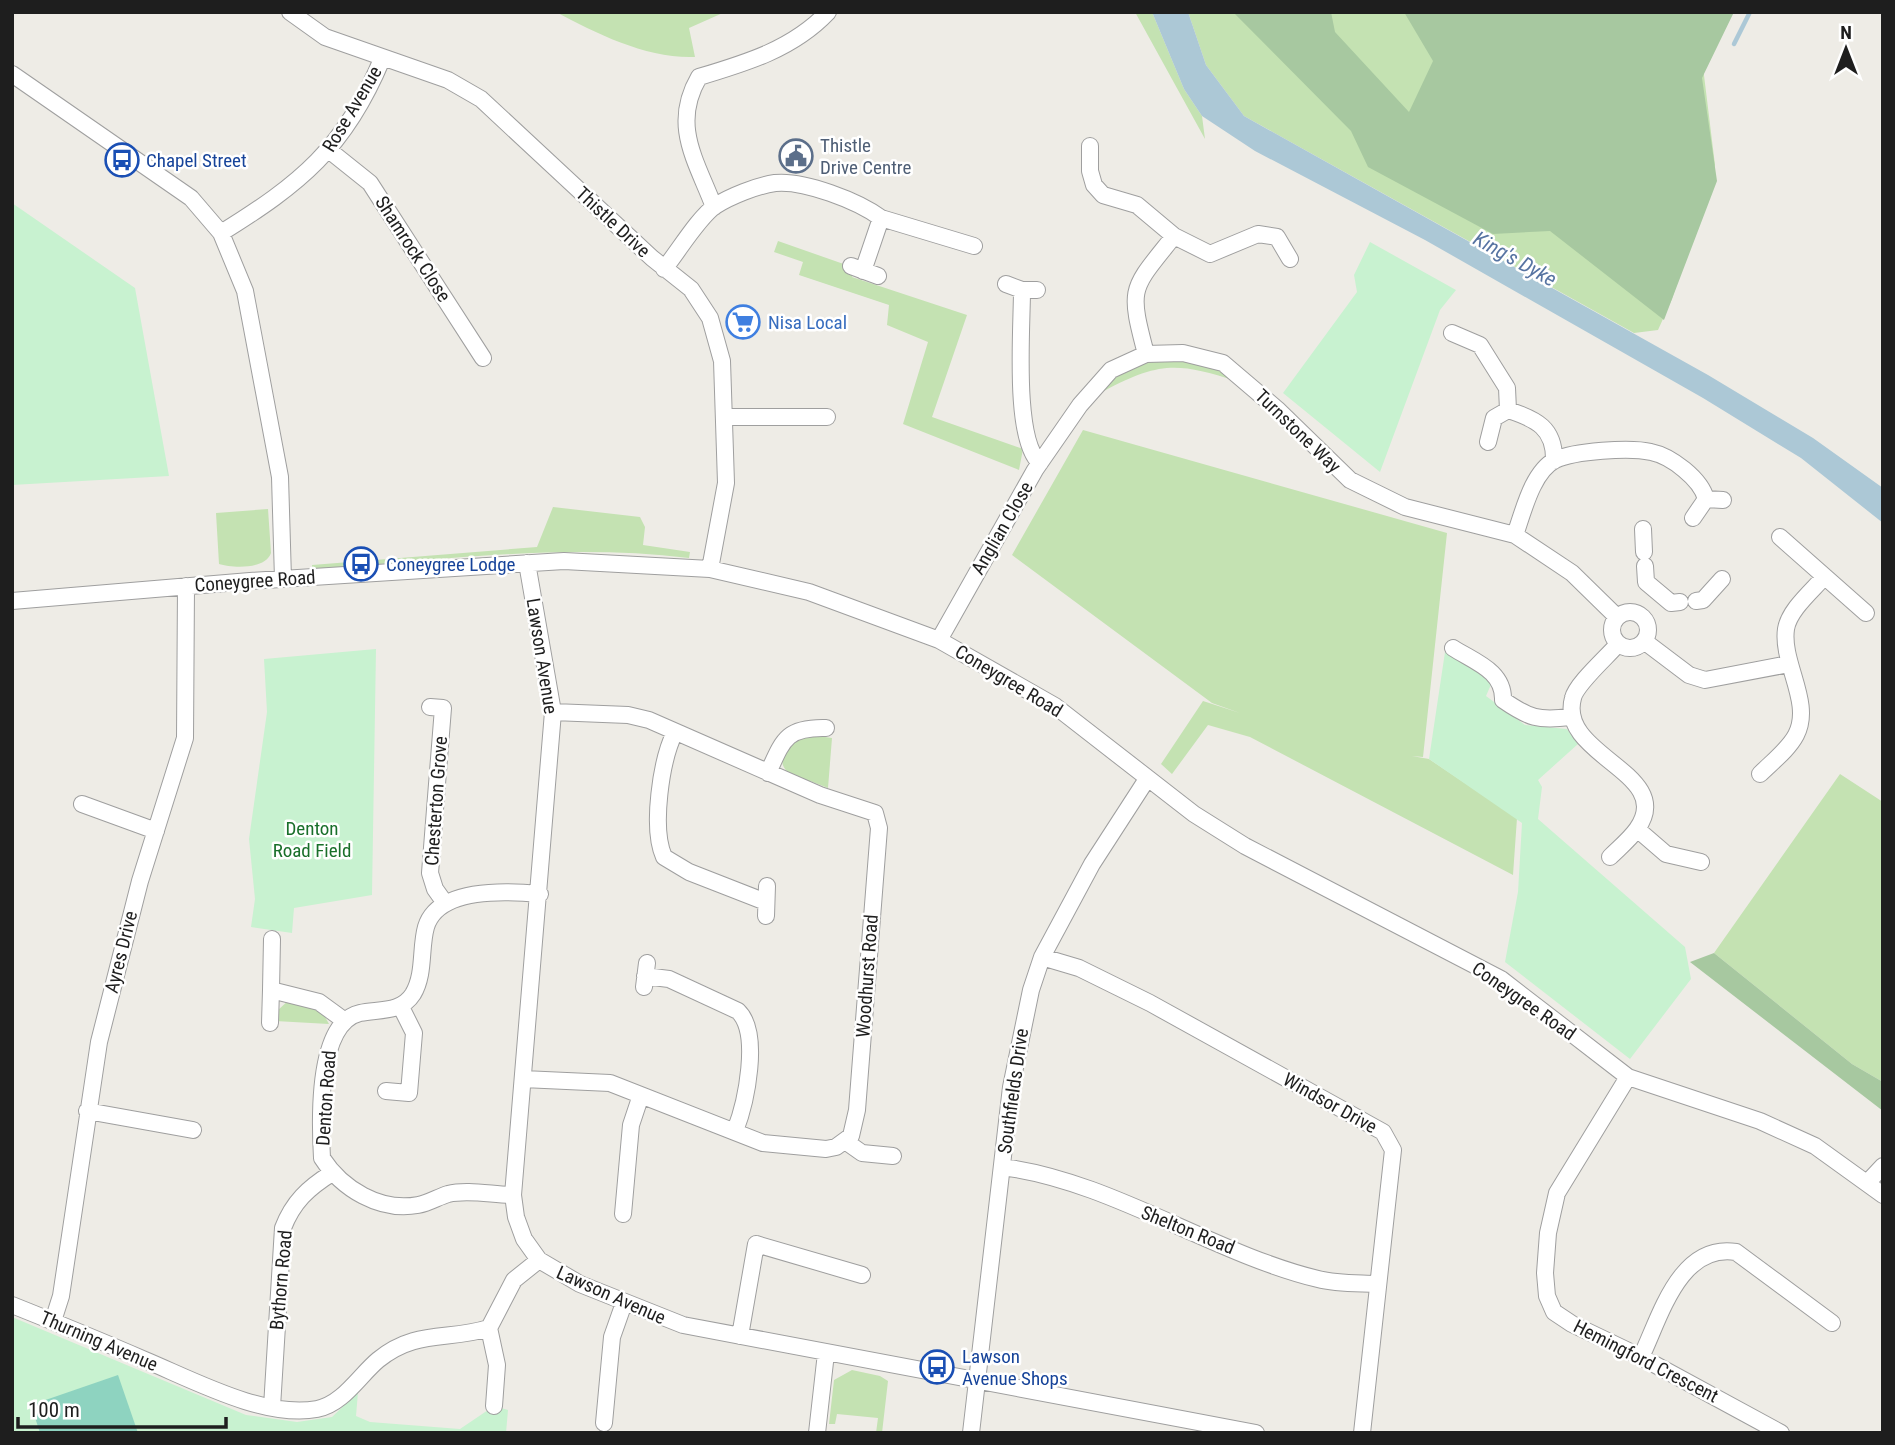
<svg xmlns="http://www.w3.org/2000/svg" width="1895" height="1445" viewBox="0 0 1895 1445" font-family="'Roboto Condensed',sans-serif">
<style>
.grass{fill:#c4e2b2}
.forest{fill:#a7c8a0}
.park{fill:#c8f2d0}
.pitch{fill:#8ed3c0}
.water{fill:#acc8d6}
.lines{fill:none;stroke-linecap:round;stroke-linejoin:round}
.stream{stroke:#acc8d6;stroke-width:4.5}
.minor-casing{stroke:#9f9f9f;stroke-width:18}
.minor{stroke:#fff;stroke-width:16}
.labels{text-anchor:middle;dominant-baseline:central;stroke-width:5;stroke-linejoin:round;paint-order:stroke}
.street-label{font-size:19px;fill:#1e1e1e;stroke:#fff}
.service-label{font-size:19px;fill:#4e5e75;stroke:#fff;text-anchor:start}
.transit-label{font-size:19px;fill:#164399;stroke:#fff;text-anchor:start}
.shop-label{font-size:19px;fill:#366cbe;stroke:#fff;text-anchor:start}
.park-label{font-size:19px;fill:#196f2a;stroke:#fff}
.water-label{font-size:21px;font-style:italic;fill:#5774a2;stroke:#fff}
</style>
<rect width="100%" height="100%" fill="#eeece6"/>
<path class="grass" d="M556,12H725L689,28L695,57C648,59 597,34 556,12Z
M1135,12H1152L1184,89L1202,116L1205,139Z
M1188,12H1727L1702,59L1715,165L1672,299L1658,330L1634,333L1244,116L1206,65Z
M778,241L855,268L852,277L967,315L932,417L1023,449L1019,470L903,424L928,342L887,325L889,305L799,275L803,262L774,252Z
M1164,357L1213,366L1236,381C1177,362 1159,362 1104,391L1101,385L1126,367Z
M1083,430L1447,533L1423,757L1412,756L1429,759L1517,818L1513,875L1250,737L1208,725L1172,774L1161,764L1203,701L1240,713L1212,703L1012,555Z
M553,507L640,517L645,527L643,545L690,552L689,558C564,543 437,560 312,570V565L537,547Z
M268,509L271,553C265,570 232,568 219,564L216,513Z
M803,734L832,738L828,788L810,781L805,784C772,767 778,754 803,734Z
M1840,774L1883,802V1082L1852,1064L1714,953Z
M290,999L319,1006L329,1024L275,1021L277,1011Z
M852,1370L880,1376L888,1381L882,1433H876L878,1418L837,1414L835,1424H829L834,1380Z"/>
<path class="forest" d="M1331,12L1335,32L1409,112L1433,61L1404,12H1734L1702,78L1717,181L1664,320L1550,231L1493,234L1368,167L1351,131L1234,13Z
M1714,953L1852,1064L1883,1082V1111L1690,962Z"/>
<path class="park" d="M12,203L135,288L169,476L12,485Z
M1370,242L1456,290L1440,310L1380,472L1283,393L1357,292L1354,275Z
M376,649L372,895L294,908L292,933L251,927L255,899L249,839L267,712L264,659Z
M1445,652L1493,680L1486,696L1525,725L1567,729L1578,744L1538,780L1542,787L1538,819L1685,947L1691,979L1630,1059L1505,962L1518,892L1522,823L1429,759Z
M12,1317L246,1415L297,1422L332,1417L358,1392L356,1416L370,1422L460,1429L494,1406L508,1410L506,1433H12Z"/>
<path class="pitch" d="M118,1375L138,1433H40L31,1405Z"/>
<path class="water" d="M1152,12H1188L1206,65L1244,116L1708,375L1813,438L1883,488V523L1801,458L1703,398L1425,240L1255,151L1202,116L1184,89Z"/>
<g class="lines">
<path class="stream" d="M1734,44L1750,12"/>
<defs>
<path id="minor" d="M290,12L325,37L448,80L481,99L652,258L691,289L710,318L722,361L726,483L710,569
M12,74L191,198L221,233L245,291L280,477L283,579
M1090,146V171L1094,185L1103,195L1137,205L1174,236L1210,254L1258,234L1277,237L1290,259
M330,151L370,183L483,358
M714,207C696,160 671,125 699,77C746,63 793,49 828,12
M221,233C300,184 345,148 382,59
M851,266L878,276
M664,269C678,252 698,218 715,206C731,196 756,186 775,183C804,180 858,201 881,218
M863,271L881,218L974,246
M1006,284L1022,290H1037
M1022,290C1022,328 1013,440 1040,463
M1452,333L1480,345L1507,388L1508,410L1494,418L1488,442
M1146,354C1128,286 1131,290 1174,236
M1508,410C1536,419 1555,428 1554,461
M724,417H827
M1693,518L1706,499L1723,500
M1643,529L1644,552
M1515,535C1523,513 1532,472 1555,460C1574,451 1630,447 1651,452C1671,456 1701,479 1706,499
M1780,537L1866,613
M527,563L553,712L513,1195L516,1217L524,1239L539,1260L580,1284L683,1325L1256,1433
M1645,566L1646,582L1671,603L1680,602
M12,601L250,581L564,561L710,569L809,592L939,640L1055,706L1194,814L1245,846L1501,979L1628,1077L1760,1121L1815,1146L1883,1195
M1696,601L1703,600L1722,579
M1612 630a18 18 0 1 1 36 0a18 18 0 1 1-36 0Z
M939,640L1035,470L1080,405L1111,370L1146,354L1183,353L1223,363L1277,409L1350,480L1405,507L1515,535L1572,573L1617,617
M1644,641L1689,675L1705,680L1789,664
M1453,648C1475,662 1504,671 1503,700C1529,718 1538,721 1570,717
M430,707L443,708L430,873L435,889L445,903
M675,732C661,760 651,828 664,857L689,872L766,902
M768,773C783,740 786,727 826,728
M1760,774C1772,762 1788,750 1796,735C1813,703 1781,663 1786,629C1789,610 1812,591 1824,577
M82,804L156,831
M1637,829L1666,854L1701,862
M1610,857C1619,848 1630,839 1637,829C1677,773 1557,756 1573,698C1576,684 1608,656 1618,644
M766,916L767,886
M272,939L271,990L319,1002L345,1021
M1042,957L1079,968L1150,1003L1383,1132L1393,1150L1362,1433
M645,976L669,979L738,1011C761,1033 746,1103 735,1131
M644,987L647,963
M270,1023L271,990
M1628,1077L1557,1193L1548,1233L1545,1273L1547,1296L1554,1312L1572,1324L1641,1357L1781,1433
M523,1079L610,1083L763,1143L826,1149L836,1147L851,1136L857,1110L879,828L875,813L820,795L649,720L628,715L553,712
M386,1091L409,1093L414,1033L401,1007
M87,1111L193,1130
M845,1141L862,1153L893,1156
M1002,1167C1109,1180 1214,1254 1318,1279C1337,1284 1358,1283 1377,1284
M1868,1182L1883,1166
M513,1195C493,1195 468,1189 448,1194C438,1197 429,1203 418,1205C380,1212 342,1189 322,1158C320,1123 316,1023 360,1013C379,1009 401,1013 413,994C425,974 420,948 426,927C438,887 508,891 540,894
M623,1214L631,1125L641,1095
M12,1305C57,1323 101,1341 145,1360C193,1380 265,1419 317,1409C343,1404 359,1376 378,1360C416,1329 448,1341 489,1328L514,1280L539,1260
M53,1321L61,1296L99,1042L140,881L185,738L186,586
M489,1328L497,1365L494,1406
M740,1336L756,1244L862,1275
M1641,1357C1660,1318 1679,1243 1736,1252L1832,1323
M272,1407L283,1228C293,1202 308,1188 332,1173
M604,1423L612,1337L624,1303
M817,1433L826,1353
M971,1433L1011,1087L1031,990L1042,957L1092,864L1147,779"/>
</defs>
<use href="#minor" class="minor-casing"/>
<use href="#minor" class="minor"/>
</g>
<defs>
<symbol id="civic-ring" viewBox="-11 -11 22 22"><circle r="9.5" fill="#fff" stroke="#5c6f8a" stroke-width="1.5"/><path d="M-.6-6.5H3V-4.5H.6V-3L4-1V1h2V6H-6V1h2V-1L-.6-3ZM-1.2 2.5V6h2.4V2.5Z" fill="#5c6f8a"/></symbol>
<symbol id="bus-ring" viewBox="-11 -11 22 22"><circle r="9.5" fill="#fff" stroke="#1a4fb4" stroke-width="1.5"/><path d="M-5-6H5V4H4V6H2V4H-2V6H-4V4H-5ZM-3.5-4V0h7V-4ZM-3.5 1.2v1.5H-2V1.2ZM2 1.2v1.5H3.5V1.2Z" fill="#1a4fb4"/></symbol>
<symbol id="supermarket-ring" viewBox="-11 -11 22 22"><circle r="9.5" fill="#fff" stroke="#3f7fe0" stroke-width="1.5"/><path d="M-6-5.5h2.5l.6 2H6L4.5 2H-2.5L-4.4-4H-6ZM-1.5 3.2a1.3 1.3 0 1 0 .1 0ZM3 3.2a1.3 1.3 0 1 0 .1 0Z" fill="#3f7fe0"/></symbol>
</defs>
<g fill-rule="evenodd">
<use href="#civic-ring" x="777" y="137" width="38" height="38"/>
<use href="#bus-ring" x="103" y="141" width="38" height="38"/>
<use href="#supermarket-ring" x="724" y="303" width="38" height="38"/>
<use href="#bus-ring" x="342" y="545" width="38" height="38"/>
<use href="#bus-ring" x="918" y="1348" width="38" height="38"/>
</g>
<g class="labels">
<g class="street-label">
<text transform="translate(352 109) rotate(-59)">Rose Avenue</text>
<text transform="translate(613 222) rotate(43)">Thistle Drive</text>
<text transform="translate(413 249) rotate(57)">Shamrock Close</text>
<text transform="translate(1298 431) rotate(44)">Turnstone Way</text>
<text transform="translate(1002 528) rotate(-60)">Anglian Close</text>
<text transform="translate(255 581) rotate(-4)">Coneygree Road</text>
<text transform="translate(542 656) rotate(81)">Lawson Avenue</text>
<text transform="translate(1009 681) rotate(31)">Coneygree Road</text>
<text transform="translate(436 801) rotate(-86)">Chesterton Grove</text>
<text transform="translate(121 952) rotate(-76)">Ayres Drive</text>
<text transform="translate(867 976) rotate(-86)">Woodhurst Road</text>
<text transform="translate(1524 1001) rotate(35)">Coneygree Road</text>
<text transform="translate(1013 1091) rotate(-82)">Southfields Drive</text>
<text transform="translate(326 1098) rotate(-86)">Denton Road</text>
<text transform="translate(1330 1103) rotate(29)">Windsor Drive</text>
<text transform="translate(1188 1230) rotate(22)">Shelton Road</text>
<text transform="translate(281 1280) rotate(-85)">Bythorn Road</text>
<text transform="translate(611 1295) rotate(24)">Lawson Avenue</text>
<text transform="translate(99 1341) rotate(23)">Thurning Avenue</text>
<text transform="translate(1646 1361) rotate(27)">Hemingford Crescent</text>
</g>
<g class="service-label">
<text x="820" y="145">Thistle<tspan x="820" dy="22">Drive Centre</tspan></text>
</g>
<g class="transit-label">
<text x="146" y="160">Chapel Street</text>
<text x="386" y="564">Coneygree Lodge</text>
<text x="962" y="1356">Lawson<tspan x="962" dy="22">Avenue Shops</tspan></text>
</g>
<g class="shop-label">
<text x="768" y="322">Nisa Local</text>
</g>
<g class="park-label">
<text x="312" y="828">Denton<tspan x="312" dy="22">Road Field</tspan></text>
</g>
<g class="water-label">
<text transform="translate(1515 259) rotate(29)">King's Dyke</text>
</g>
</g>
<rect width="1895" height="1445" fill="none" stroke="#1e1e1e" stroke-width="28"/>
<g transform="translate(1846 49)" stroke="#ffffff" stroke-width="5" paint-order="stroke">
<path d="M0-5L12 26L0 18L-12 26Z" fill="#1e1e1e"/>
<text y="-10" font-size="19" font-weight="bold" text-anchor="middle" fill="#1e1e1e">N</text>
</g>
<path d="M18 1417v10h208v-10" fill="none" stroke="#1e1e1e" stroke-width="3.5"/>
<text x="28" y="1417" font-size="21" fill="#1e1e1e" stroke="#ffffff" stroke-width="5" paint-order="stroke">100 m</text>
</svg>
